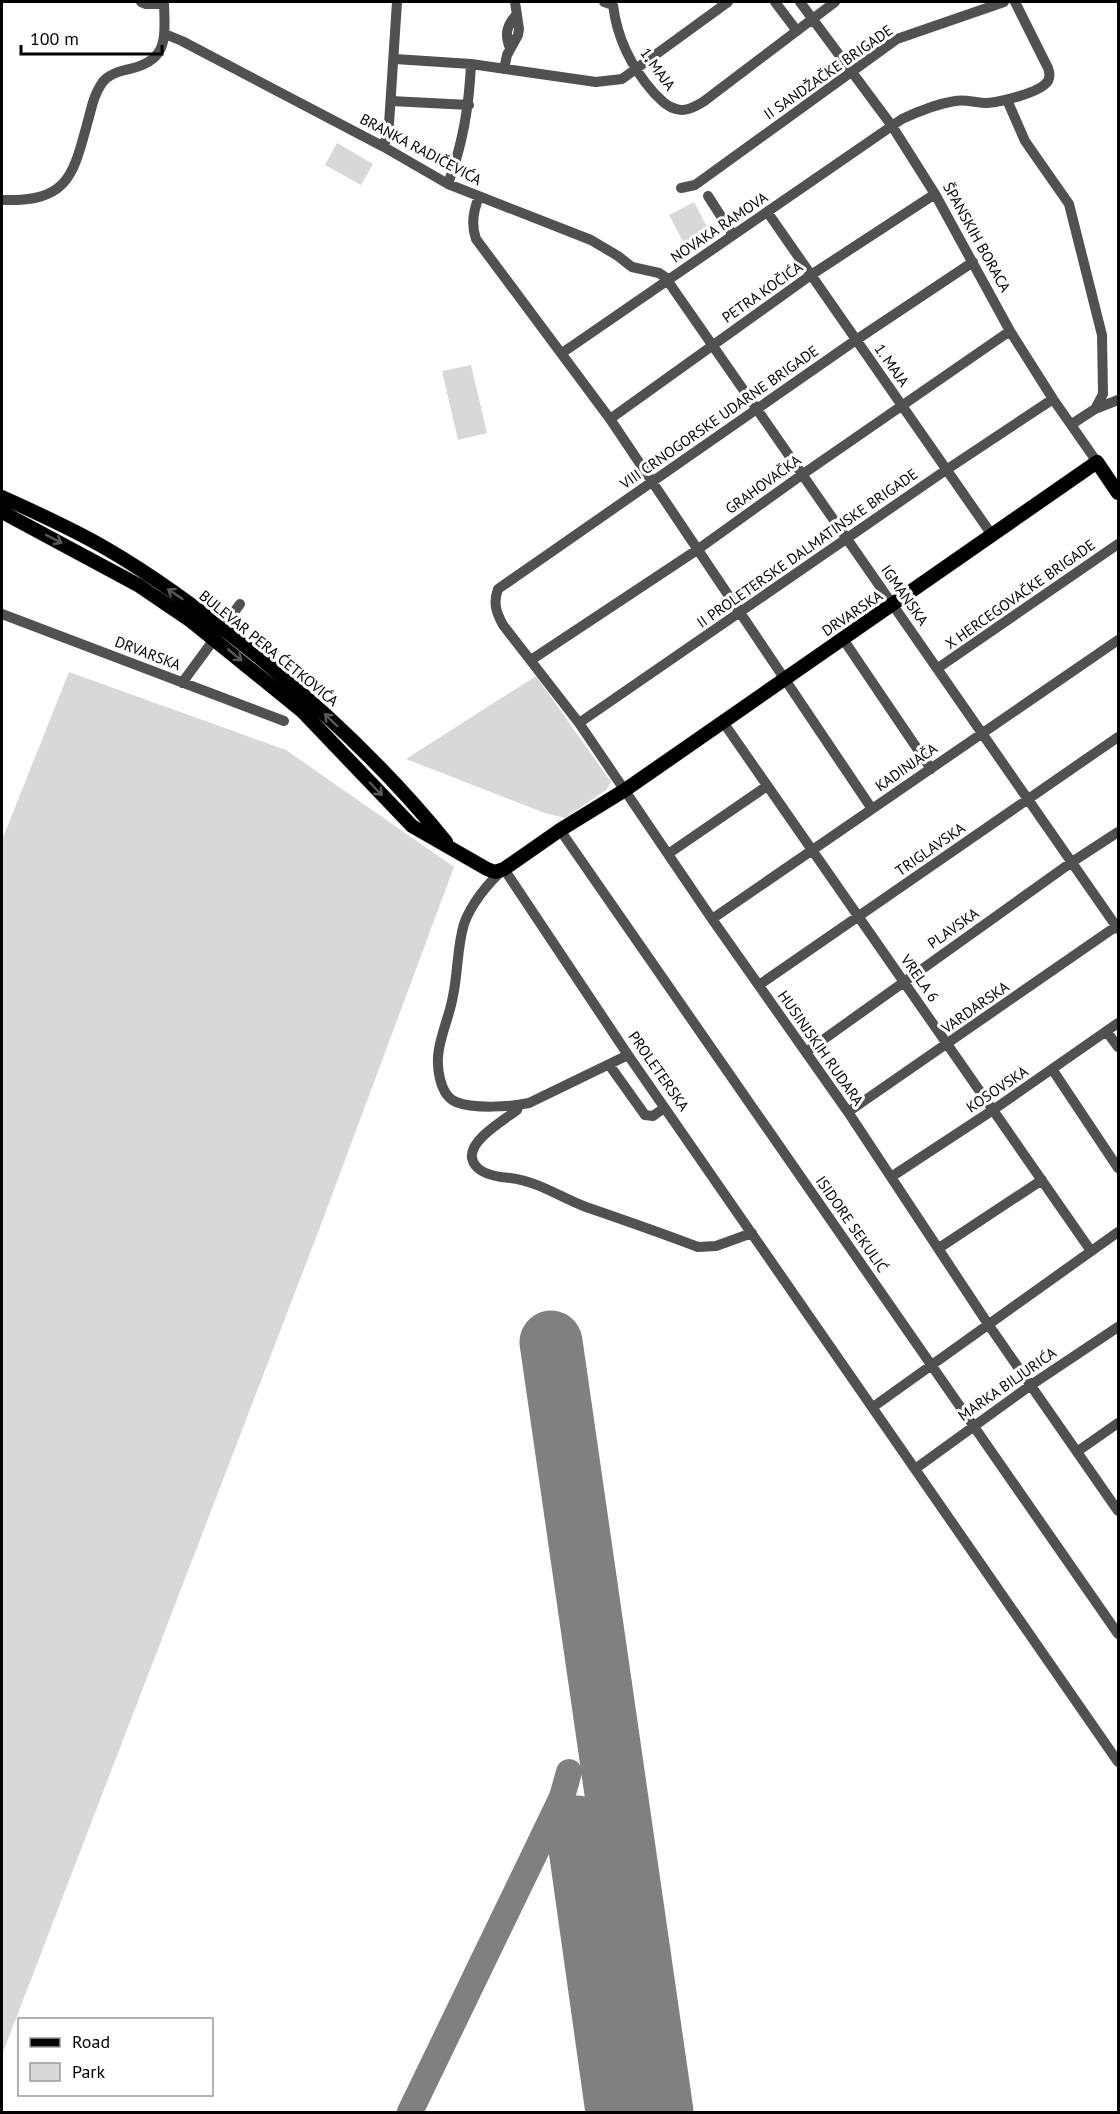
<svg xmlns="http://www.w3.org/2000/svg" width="1120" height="2114" viewBox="0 0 1120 2114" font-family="'PT Sans',sans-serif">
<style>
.green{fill:#d8d8d8}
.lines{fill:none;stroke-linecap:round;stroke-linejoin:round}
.taxiway{stroke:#808080;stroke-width:26}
.runway{stroke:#808080;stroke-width:63}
.major-casing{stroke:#dbdbdb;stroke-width:15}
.minor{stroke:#515151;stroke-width:10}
.major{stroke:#000;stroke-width:14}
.oneway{stroke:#595959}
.labels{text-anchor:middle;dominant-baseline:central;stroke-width:6;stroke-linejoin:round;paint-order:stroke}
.street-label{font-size:15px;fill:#000;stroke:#fff}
</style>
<rect width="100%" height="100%" fill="#fff"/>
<path class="green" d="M337,143L373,164L361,185L325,165Z
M694,202L714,240L689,253L669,215Z
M471,365L487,433L458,440L442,371Z
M69,672L286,750L454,867L322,1222L2,2055V840Z
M536,676L611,782L606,790L565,818L545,813L406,759Z"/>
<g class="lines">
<path class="taxiway" d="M551,1820C562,1817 568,1820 577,1826
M410,2112L551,1820L562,1797L569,1772"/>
<path class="runway" d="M551,1342L662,2112
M577,1827L617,2112"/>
<defs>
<path id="major" d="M2,497C37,513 73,529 107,549C164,582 216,622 266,663C331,717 393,776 446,842
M2,512L138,585L191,621L302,711L412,826L487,869L495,872L504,869L560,830L625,790L1097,462L1118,493"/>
</defs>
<use href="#major" class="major-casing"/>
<path class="minor" d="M141,2L146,4H164
M604,2L613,5C617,38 632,68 654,93C661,100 667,107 676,109C686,112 694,107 703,102L835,2
M775,2L797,31
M800,2L892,126L935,194L1010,331L1053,399L1097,462
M165,34L182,41L384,147L448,184L591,240L618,256L632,267L659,273L665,277L1118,929
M510,48C504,34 507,25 517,14
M395,59L471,64L596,82L622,79L728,2
M504,69L507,55L518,35L519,29L515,2
M1007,100L1025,141L1069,204L1102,335L1103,394L1095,409L1072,424
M391,101L469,105
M384,147L389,124L397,2
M448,184C463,143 469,107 471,64
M681,188L695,185L897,39L1004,2
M708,196L733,235
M479,197C473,211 471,225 476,239L610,419L872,809
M2,200C70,202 73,175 89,117C92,105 95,93 102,83C107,75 117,72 125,70C169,62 165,39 164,2
M768,213L992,535
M973,262L856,340L498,589C493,603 496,612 503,625L579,723L712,919L848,1112L988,1324L1118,1511
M562,353L902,119C919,111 936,104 955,101C966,99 976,103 987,103C1000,102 1040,93 1048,81C1050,77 1050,73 1048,68L1015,2
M1095,409L1118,400
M610,419L811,275L935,194
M2,614L284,721
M843,639L931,769
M531,660L697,550L803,474L1010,331
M938,668L1118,544
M182,683L240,604
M723,722L1091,1251
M579,723L946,470L1053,399
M560,830L1118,1634
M668,854L767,786
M712,919L1118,640
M759,985L1118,737
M1107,1032L1118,1047
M806,1052L1072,862L1118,832
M628,1055L529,1103C510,1107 474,1109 456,1102C439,1095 436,1065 439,1049C442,1031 450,1014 453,996C458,973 457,947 464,924C471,904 488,883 504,869L628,1055L1118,1762
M610,1066L645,1115L653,1116L664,1108
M1052,1069L1118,1168
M519,1105L517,1110C504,1120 469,1140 472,1158C475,1174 496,1177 510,1178C537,1181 560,1197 586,1207C624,1220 661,1233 698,1247L716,1246L752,1233
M848,1112L1118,925
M891,1177L993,1110L1118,1023
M939,1248L1042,1180
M873,1407L1118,1232
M1078,1451L1118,1423
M915,1469L1031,1385L1118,1327"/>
<use href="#major" class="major"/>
</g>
<defs><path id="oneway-shaft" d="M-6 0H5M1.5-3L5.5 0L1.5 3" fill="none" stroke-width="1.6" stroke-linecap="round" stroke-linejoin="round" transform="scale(1.5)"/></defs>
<g class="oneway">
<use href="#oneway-shaft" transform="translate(54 539) rotate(27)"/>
<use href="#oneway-shaft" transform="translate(175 594) rotate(-146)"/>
<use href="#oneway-shaft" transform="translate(235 655) rotate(40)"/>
<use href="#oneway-shaft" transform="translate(331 720) rotate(-136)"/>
<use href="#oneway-shaft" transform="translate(376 789) rotate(46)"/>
</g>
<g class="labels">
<g class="street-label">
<text transform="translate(658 69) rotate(54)">1. MAJA</text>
<text transform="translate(828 72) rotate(-35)">II SANDŽAČKE BRIGADE</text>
<text transform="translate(421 149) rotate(28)">BRANKA RADIČEVIĆA</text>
<text transform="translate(719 227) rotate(-34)">NOVAKA RAMOVA</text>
<text transform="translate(977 237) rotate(61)">ŠPANSKIH BORACA</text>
<text transform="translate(762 292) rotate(-35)">PETRA KOČIĆA</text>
<text transform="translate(892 365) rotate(55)">1. MAJA</text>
<text transform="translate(719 417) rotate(-35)">VIII CRNOGORSKE UDARNE BRIGADE</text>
<text transform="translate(763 484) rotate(-36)">GRAHOVAČKA</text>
<text transform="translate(807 548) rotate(-35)">II PROLETERSKE DALMATINSKE BRIGADE</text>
<text transform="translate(1020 594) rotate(-35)">X HERCEGOVAČKE BRIGADE</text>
<text transform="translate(905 595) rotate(55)">IGMANSKA</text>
<text transform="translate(852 613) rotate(-34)">DRVARSKA</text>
<text transform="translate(269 648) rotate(39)">BULEVAR PERA ĆETKOVIĆA</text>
<text transform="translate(148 653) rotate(21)">DRVARSKA</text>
<text transform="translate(906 767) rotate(-35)">KADINJAČA</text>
<text transform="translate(930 849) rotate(-35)">TRIGLAVSKA</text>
<text transform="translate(953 928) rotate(-35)">PLAVSKA</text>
<text transform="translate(920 978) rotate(55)">VRELA 6</text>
<text transform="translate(975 1007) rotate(-35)">VARDARSKA</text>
<text transform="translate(821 1048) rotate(55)">HUSINJSKIH RUDARA</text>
<text transform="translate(659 1071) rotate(55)">PROLETERSKA</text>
<text transform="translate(997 1089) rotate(-34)">KOSOVSKA</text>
<text transform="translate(852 1224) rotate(55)">ISIDORE SEKULIĆ</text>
<text transform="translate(1007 1384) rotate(-35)">MARKA BILJURIĆA</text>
</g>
</g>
<rect width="1120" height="2114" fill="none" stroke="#000000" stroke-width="6"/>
<rect x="18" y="2018" width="195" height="78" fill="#ffffff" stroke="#999999" stroke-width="1.5"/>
<rect x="30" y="2038" width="30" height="9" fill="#000000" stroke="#999999" stroke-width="1.5"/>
<text x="72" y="2048" font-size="18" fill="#000000">Road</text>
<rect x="30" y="2063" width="30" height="18" fill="#d8d8d8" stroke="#999999" stroke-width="1.5"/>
<text x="72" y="2078" font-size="18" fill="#000000">Park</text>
<path d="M21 45v9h141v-9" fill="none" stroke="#000000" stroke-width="3"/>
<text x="30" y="45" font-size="18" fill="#000000" stroke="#ffffff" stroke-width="4.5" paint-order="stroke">100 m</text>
</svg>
